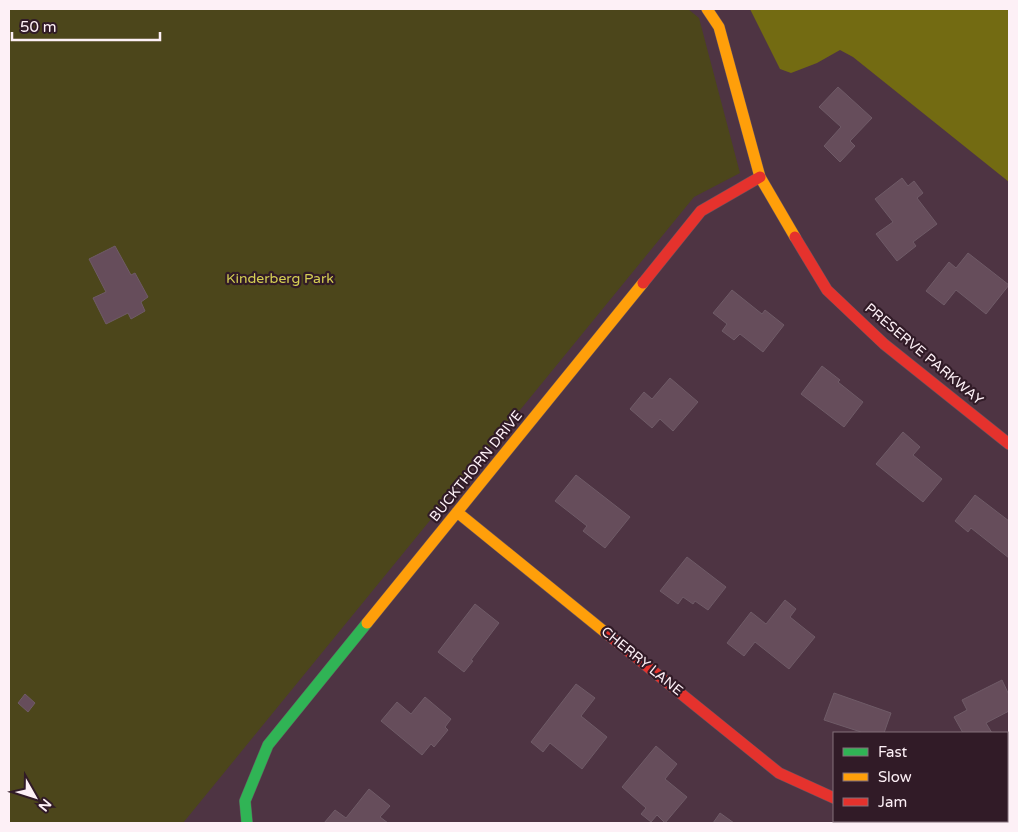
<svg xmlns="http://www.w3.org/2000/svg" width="1018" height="832" viewBox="0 0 1018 832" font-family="'Varela Round',sans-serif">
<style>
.green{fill:#4c461b}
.forest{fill:#736b12}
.building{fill:#664d5b;stroke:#6f5b67}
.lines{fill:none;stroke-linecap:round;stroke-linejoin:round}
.street-casing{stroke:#66545f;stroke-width:21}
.fast-casing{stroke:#66545f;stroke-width:12}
.slow-casing{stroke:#66545f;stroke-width:12}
.jam-casing{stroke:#66545f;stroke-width:12}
.street{stroke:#84707b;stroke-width:20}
.fast{stroke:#30b455;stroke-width:11}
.slow{stroke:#ff9f0a;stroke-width:11}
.jam{stroke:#e5322d;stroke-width:11}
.labels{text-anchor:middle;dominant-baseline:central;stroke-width:4.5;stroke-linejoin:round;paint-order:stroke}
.park-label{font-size:14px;fill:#d5cf54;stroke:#311b27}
.street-label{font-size:14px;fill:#fdf0f6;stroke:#311b27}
</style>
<rect width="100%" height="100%" fill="#4e3443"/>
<path class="green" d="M9,9H688L699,18L740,173L694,197L183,823H9Z"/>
<path class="forest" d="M750,9H1009V182L853,57L840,50L817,63L791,73L780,69Z"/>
<path class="building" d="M838,87L872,118L850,141L855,146L840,162L824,146L841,127L819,107Z
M902,178L908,186L914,181L923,193L917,198L937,224L913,242L916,246L897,261L876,234L893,222L875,199Z
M115,246L131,275L135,273L148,297L141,302L145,311L131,319L128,313L106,324L93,298L106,292L89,259Z
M968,253L1009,285L986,314L956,290L944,305L926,291L949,262L956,268Z
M732,290L762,314L765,310L784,325L763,352L740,334L734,340L722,331L727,324L713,313Z
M822,366L840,380L838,382L863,402L844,427L801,394Z
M670,378L698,402L673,431L660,419L652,428L630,409L644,392L652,399Z
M903,432L920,447L913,455L942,479L923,502L876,464Z
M576,475L630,517L605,548L583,531L587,526L555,501Z
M975,495L1009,521V558L971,528L968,532L955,521Z
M687,557L726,587L708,610L695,601L693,604L683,597L678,604L660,591Z
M785,600L796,609L790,617L815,637L789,669L755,642L744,656L727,643L751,612L766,624Z
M475,604L499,623L471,660L473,661L464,672L438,652Z
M1002,680L1009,695V711L986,723L992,733H963L954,717L967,710L962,700Z
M576,684L595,698L581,716L607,737L582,769L550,743L543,752L531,742Z
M834,693L891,713L884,733H861V732L824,720Z
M25,694L35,703L28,712L18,703Z
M425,697L451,719L445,727L448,730L434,747L431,744L422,755L381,721L397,702L411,714Z
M656,746L677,764L665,779L687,797L665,823L657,815L651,822L641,814L646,808L622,787Z
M369,789L390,806L380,817L388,823H324L335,810L346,818Z
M720,813L734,823H713Z"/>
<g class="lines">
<defs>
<path id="street" d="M1007,794L1009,792"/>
<path id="fast" d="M247,823L245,801L268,745L367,623"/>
<path id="slow" d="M707,9L719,27L760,177L795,237
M457,512L606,633
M367,623L643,283"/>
<path id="jam" d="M795,237L827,290L884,344L1009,444
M643,283L701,211L760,177
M606,633L779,773L834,798"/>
</defs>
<use href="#street" class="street-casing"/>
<use href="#fast" class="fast-casing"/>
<use href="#slow" class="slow-casing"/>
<use href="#jam" class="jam-casing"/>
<use href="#street" class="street"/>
<use href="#fast" class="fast"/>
<use href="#slow" class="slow"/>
<use href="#jam" class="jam"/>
</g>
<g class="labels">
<g class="park-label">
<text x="280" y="278">Kinderberg Park</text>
</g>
<g class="street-label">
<text transform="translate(924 354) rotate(40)">PRESERVE PARKWAY</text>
<text transform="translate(476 466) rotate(-51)">BUCKTHORN DRIVE</text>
<text transform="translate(642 661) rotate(39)">CHERRY LANE</text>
</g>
</g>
<rect width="1018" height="832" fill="none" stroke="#fdf0f6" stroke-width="20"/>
<rect x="833" y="732" width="175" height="90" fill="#311b27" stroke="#83707a"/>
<rect x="843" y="748" width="25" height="8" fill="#30b455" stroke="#83707a"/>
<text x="878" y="757" font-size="15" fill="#fdf0f6">Fast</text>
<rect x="843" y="773" width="25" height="8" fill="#ff9f0a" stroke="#83707a"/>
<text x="878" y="782" font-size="15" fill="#fdf0f6">Slow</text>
<rect x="843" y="798" width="25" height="8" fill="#e5322d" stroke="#83707a"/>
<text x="878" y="807" font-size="15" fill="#fdf0f6">Jam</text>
<g transform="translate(35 797) rotate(129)" stroke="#311b27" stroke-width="4" paint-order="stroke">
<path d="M0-4L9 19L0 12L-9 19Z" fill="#fdf0f6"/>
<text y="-8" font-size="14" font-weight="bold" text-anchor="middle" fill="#fdf0f6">N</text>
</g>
<path d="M12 32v8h148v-8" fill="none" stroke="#fdf0f6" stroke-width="2.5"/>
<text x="20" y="32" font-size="15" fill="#fdf0f6" stroke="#311b27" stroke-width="4" paint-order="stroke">50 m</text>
</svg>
